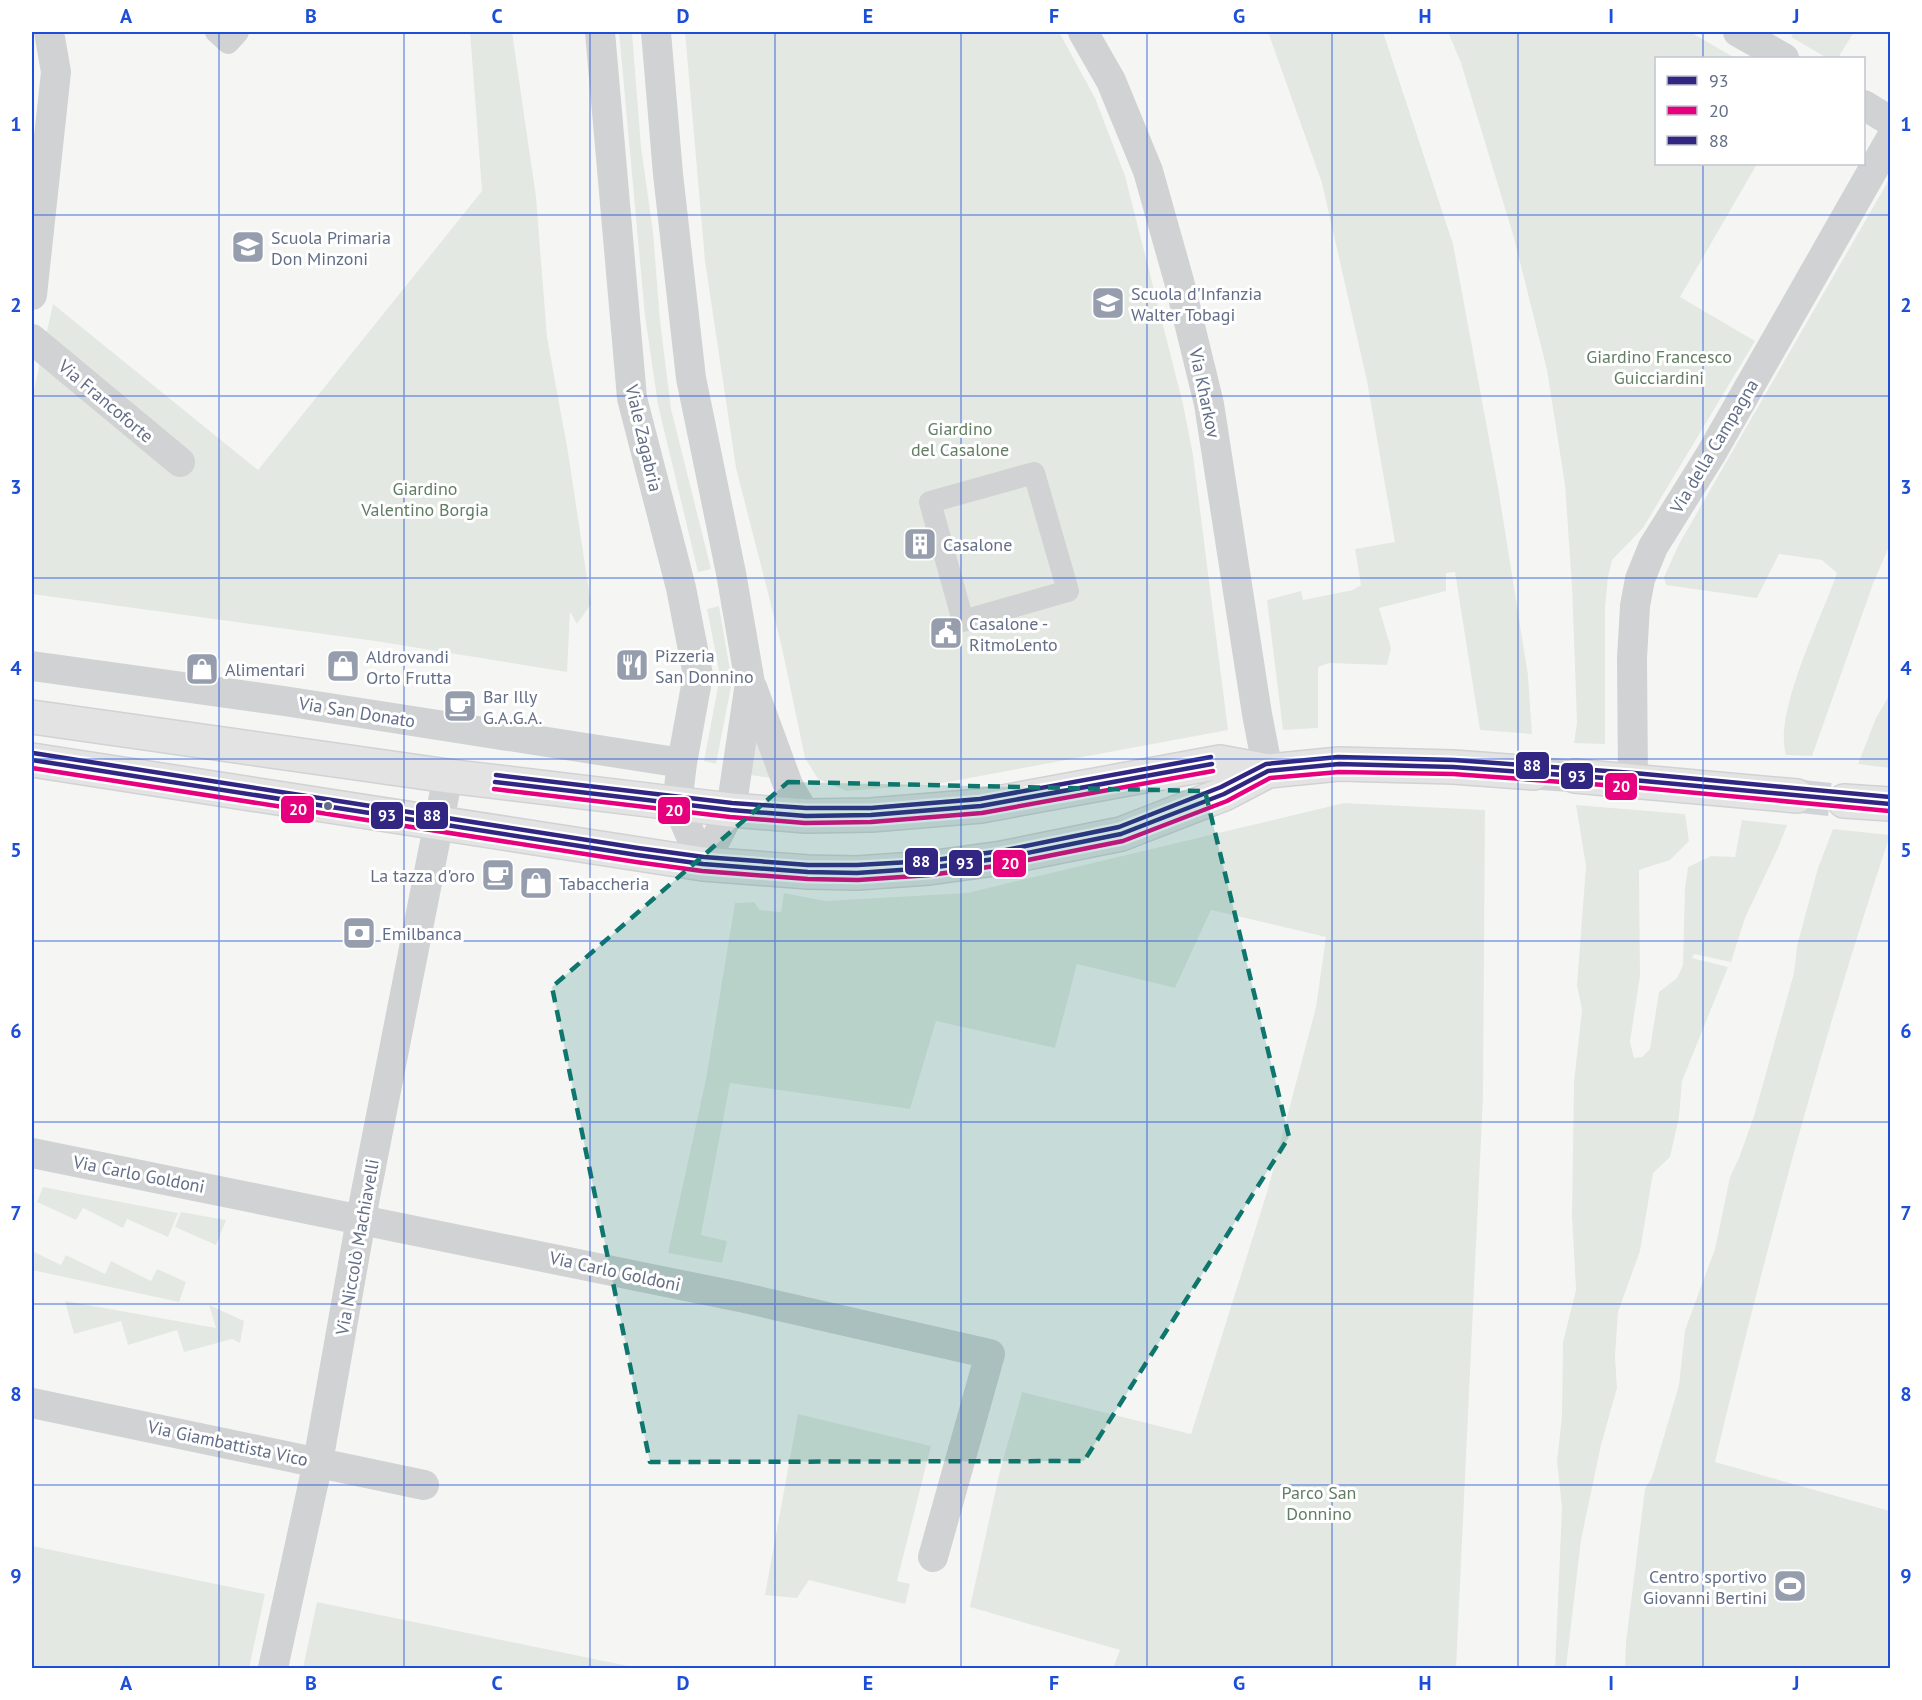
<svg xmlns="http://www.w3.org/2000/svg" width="1922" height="1700" viewBox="0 0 1922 1700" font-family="'PT Sans',sans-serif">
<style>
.green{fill:#e3e9e2}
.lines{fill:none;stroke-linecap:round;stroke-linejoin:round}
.secondary-tunnel{stroke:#d0d4d9;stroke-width:33;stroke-dasharray:33 16;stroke-linecap:butt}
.secondary-casing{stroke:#d1d2d3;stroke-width:36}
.pedestrian{stroke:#d1d2d3;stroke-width:22}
.minor{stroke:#d1d2d3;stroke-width:30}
.secondary{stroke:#e3e3e4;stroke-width:33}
.bus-1-casing{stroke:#fff;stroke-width:9}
.bus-2-casing{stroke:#fff;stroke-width:9}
.bus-3-casing{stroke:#fff;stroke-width:9}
.bus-1{stroke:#312783;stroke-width:4.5}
.bus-2{stroke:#e6007e;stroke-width:4.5}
.bus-3{stroke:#312783;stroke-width:4.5}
.marked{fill:#0f766e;fill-opacity:0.2;stroke:#0f766e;stroke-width:4.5;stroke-dasharray:12 8;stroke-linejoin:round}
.grid{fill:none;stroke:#1d4ed8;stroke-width:1.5;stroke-opacity:0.55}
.bus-dot{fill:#636e87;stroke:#fff;stroke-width:2}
.labels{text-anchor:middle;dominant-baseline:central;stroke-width:6;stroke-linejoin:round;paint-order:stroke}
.poi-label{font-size:18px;fill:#636e87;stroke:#fff;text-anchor:start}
.park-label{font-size:18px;fill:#627d63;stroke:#fff}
.street-label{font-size:18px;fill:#636e87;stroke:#fff}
.line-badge{stroke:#fff;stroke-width:2}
.badge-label{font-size:16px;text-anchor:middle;font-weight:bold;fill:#fff}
.neatline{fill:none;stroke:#1d4ed8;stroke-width:2}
.grid-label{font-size:20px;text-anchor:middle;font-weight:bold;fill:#1d4ed8}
</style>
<rect width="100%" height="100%" fill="#f5f6f4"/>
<path class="green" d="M470,32H512L536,197L547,337L568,452L591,604L577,624L570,612L567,672L375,641L32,594V399L53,304L258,470L482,191Z
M619,32H632L641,147L653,232L660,321L671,409L711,569L698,572L658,405L645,316Z
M685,32H1059L1095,98L1125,176L1183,404L1193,455L1228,730L937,784L846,791L818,779L805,758L782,648L736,468L705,261Z
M1268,32H1383L1453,244L1498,487L1528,675L1532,734L1480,730L1455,572L1446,573V591L1379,608L1391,648L1387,665L1329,663L1318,667V728L1283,730L1267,600L1301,591L1303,600L1353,590L1361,585L1355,549L1395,542L1367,381L1322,183Z
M1448,32H1690L1735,58H1656V164H1757L1680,297L1755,341L1643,528L1612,560L1608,577L1605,608V744L1574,743L1577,723L1572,586L1565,485L1547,370L1514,238L1461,63Z
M1794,32H1854L1838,58H1827L1791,37Z
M1890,178V544L1873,584L1812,756L1786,755C1773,713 1822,617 1837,573L1822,560L1779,554L1757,598L1666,585L1664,577L1679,544Z
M719,606L732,682L716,764L704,761L720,676L707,609Z
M1890,694V768L1858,764L1876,718Z
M758,726L772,778L750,775Z
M1344,803L1485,810L1483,1097L1456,1668H1113L1120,1650L970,1607L999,1475L1022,1392L1191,1434L1268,1189L1316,1007L1326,937L1211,910L1175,988L1077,964L1055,1048L936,1021L910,1109L730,1083L701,1235L727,1241L722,1263L668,1253L706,1079L735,903L754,902L760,910L781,912L784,893L825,901L967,893Z
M1576,805L1685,814L1689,841L1670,860L1639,870L1640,976L1630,1042L1634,1058L1642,1057L1650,1049L1659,992L1677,978L1683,965L1685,888L1688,867L1711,856L1735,857L1742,820L1787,825L1778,848L1745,918L1731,962L1694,954L1692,958L1728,967L1682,1081L1679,1117L1670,1157L1653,1173L1640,1251L1618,1312L1615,1356L1617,1388L1601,1445L1581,1540L1566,1668H1555L1562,1508L1557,1461L1562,1416L1563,1342L1576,1290L1572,1216L1574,1082L1582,1010L1577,985L1586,866Z
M1833,829L1890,835C1822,1040 1765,1251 1715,1462L1890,1511V1668H1625L1626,1642L1645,1489L1652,1477L1679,1385L1685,1330L1715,1249L1730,1177L1739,1158L1754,1116L1794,973L1797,946L1818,868Z
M43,1187L178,1213L168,1237L127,1219L123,1228L83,1208L76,1220L37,1202Z
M181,1212L226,1220L216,1245L175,1227Z
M32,1251L61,1265L66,1255L105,1274L111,1261L151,1281L157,1269L186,1282L179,1302L32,1270Z
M65,1301L216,1328L209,1305L244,1321L240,1343L232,1339L184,1352L177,1330L128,1345L121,1321L74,1334Z
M798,1414L931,1446L897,1581L910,1584L905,1604L809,1580L797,1598L765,1595Z
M32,1546L265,1594L249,1668L32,1667Z
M317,1602L638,1668H303Z"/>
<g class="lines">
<path class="secondary-tunnel" d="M1534,773L1575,776
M1797,796L1844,801"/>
<defs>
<path id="secondary" d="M32,717L448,776L731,810L806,816L871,815L981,806L1220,762L1268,771L1339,764L1453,767L1534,773
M32,760L703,864L808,872L857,873L929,868L1002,858L1121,834L1224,794L1268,771
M1575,776L1797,796
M1844,801L1890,804"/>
</defs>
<use href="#secondary" class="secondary-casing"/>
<path class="pedestrian" d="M216,32L228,43L238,32
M1034,473L1068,591L963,621L930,502Z"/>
<path class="minor" d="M600,32L632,398L681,588L698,675L682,763L677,804L703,864
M656,32L668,174L691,378L731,573L750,683L731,810L703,864
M1083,32L1111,81L1148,171L1179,281L1209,404L1257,714L1268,771
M1738,32L1784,58
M1864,105L1890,121
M32,295L56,72L49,32
M32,339L180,462
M32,666L284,701L682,763
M752,687L788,785L806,816
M1633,780L1632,658L1635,606L1640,579L1653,547L1711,454L1890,140
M32,1153L740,1297L990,1354L933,1557
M32,1403L424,1485
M273,1668L318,1462L365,1197L448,776"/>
<use href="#secondary" class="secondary"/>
<defs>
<path id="bus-1" d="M32,760L637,855L703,864L808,872L857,873L929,868L1002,858L1121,834L1224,794L1268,771L1339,764L1453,767L1633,780L1890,804
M495,782L731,810L806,816L871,815L981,806L1212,764"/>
<path id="bus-2" d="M32,768L636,862L702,871L808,879L858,880L930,875L1003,865L1123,841L1227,801L1270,778L1339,772L1453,774L1632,787L1889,811
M494,789L730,817L805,823L871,822L982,813L1213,771"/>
<path id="bus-3" d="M33,753L638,848L704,857L808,865H857L928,861L1001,851L1119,827L1221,787L1266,764L1338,757L1454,760L1634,773L1890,797
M496,775L732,803L806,808H871L980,799L1211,757"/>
</defs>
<use href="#bus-1" class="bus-1-casing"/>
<use href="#bus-2" class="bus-2-casing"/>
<use href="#bus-3" class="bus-3-casing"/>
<use href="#bus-1" class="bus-1"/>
<use href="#bus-2" class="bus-2"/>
<use href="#bus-3" class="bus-3"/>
</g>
<path class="marked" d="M788,782L1205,791L1289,1137L1084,1461L650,1462L552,987Z"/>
<path class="grid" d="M219,32V1668M404,32V1668M590,32V1668M775,32V1668M961,32V1668M1147,32V1668M1332,32V1668M1518,32V1668M1703,32V58M1703,164V1668M32,215H1890M32,396H1890M32,578H1890M32,759H1890M32,941H1890M32,1122H1890M32,1304H1890M32,1485H1890"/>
<defs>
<symbol id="school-square" viewBox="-11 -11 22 22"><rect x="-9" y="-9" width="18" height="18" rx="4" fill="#969ead" stroke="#fff"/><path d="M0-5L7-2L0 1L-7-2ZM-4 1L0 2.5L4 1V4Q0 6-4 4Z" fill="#fff"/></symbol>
<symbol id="building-square" viewBox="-11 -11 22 22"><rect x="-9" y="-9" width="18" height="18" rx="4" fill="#969ead" stroke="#fff"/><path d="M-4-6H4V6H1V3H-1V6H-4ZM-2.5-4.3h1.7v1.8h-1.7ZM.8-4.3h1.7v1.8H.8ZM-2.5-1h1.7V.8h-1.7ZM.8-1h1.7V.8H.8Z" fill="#fff"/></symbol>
<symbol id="civic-square" viewBox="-11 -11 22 22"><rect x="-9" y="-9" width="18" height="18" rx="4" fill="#969ead" stroke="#fff"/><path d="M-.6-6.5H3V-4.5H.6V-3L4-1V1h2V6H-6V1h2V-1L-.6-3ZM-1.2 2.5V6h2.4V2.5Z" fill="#fff"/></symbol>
<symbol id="restaurant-square" viewBox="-11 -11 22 22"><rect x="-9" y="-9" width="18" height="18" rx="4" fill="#969ead" stroke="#fff"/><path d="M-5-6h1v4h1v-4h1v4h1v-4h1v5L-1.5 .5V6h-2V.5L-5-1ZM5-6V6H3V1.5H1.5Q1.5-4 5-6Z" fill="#fff"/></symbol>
<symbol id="shop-square" viewBox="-11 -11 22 22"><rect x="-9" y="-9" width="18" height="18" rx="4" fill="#969ead" stroke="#fff"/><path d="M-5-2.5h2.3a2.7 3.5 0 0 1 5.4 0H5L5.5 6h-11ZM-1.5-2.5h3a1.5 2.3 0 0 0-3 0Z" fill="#fff"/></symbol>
<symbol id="cafe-square" viewBox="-11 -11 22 22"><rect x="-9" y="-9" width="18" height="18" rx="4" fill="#969ead" stroke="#fff"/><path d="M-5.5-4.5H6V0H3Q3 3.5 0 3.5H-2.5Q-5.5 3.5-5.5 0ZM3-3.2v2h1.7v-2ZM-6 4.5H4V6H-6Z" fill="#fff"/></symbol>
<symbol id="bank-square" viewBox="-11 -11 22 22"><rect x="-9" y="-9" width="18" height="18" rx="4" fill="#969ead" stroke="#fff"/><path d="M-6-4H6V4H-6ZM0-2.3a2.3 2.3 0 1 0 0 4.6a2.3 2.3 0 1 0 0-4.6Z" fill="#fff"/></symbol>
<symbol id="stadium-square" viewBox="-11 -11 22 22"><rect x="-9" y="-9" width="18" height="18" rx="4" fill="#969ead" stroke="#fff"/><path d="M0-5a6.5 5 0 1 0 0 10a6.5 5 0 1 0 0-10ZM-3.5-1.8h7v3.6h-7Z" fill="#fff"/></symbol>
</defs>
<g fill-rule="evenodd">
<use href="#school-square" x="229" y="228" width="38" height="38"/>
<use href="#school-square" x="1089" y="284" width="38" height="38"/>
<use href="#building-square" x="901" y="525" width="38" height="38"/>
<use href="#civic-square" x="927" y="614" width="38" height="38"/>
<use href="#restaurant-square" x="613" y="646" width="38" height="38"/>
<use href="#shop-square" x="324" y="647" width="38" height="38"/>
<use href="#shop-square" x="183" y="650" width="38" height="38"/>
<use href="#cafe-square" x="441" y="687" width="38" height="38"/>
<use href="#cafe-square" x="479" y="856" width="38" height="38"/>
<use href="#shop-square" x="517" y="864" width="38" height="38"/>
<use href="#bank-square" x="340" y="914" width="38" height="38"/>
<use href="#stadium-square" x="1771" y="1567" width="38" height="38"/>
</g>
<circle class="bus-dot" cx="328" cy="806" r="5"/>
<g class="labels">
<g class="poi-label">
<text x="271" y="237">Scuola Primaria<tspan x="271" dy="21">Don Minzoni</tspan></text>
<text x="1131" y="293">Scuola d'Infanzia<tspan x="1131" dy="21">Walter Tobagi</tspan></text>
<text x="943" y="544">Casalone</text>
<text x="969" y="623">Casalone -<tspan x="969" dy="21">RitmoLento</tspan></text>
<text x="655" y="655">Pizzeria<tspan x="655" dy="21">San Donnino</tspan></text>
<text x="366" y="656">Aldrovandi<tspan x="366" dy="21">Orto Frutta</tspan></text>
<text x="225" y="669">Alimentari</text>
<text x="483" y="696">Bar Illy<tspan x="483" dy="21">G.A.G.A.</tspan></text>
<text x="475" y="875" text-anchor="end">La tazza d'oro</text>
<text x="559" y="883">Tabaccheria</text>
<text x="382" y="933">Emilbanca</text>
<text x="1767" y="1576" text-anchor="end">Centro sportivo<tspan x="1767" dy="21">Giovanni Bertini</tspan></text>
</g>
<g class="park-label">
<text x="1659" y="356">Giardino Francesco<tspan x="1659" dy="21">Guicciardini</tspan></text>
<text x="960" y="428">Giardino<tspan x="960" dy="21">del Casalone</tspan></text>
<text x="425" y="488">Giardino<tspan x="425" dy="21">Valentino Borgia</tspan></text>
<text x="1319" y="1492">Parco San<tspan x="1319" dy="21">Donnino</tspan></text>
</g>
<g class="street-label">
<text transform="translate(1205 393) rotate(78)">Via Kharkov</text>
<text transform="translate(106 401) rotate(40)">Via Francoforte</text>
<text transform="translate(644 438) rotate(77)">Viale Zagabria</text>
<text transform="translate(1714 446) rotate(-59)">Via della Campagna</text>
<text transform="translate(357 712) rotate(9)">Via San Donato</text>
<text transform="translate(139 1174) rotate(11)">Via Carlo Goldoni</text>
<text transform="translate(357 1247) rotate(-80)">Via Niccolò Machiavelli</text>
<text transform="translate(615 1271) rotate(12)">Via Carlo Goldoni</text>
<text transform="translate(228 1443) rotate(12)">Via Giambattista Vico</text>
</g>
</g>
<g class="line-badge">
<rect x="1515" y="751" width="35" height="29" rx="6" fill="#312783"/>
<rect x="1560" y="762" width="34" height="28" rx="6" fill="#312783"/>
<rect x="1604" y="772" width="34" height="29" rx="6" fill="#e6007e"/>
<rect x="280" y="795" width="35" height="29" rx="6" fill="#e6007e"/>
<rect x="657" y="796" width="34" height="29" rx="6" fill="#e6007e"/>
<rect x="415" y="801" width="34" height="29" rx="6" fill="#312783"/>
<rect x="370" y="801" width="34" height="29" rx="6" fill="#312783"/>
<rect x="904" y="847" width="35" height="29" rx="6" fill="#312783"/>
<rect x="948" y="849" width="35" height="28" rx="6" fill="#312783"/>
<rect x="992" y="849" width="35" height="29" rx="6" fill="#e6007e"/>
</g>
<g class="badge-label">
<text x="1532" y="771">88</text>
<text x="1577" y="782">93</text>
<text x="1621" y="792">20</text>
<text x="298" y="815">20</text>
<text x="674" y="816">20</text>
<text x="432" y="821">88</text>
<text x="387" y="821">93</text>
<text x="921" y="867">88</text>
<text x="965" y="869">93</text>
<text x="1010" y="869">20</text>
</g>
<rect width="1922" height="1700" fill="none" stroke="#ffffff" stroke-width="66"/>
<rect x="1655" y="57" width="210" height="108" fill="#ffffff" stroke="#c1c5cf" stroke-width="1.5"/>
<rect x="1667" y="76" width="30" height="9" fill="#312783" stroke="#c1c5cf" stroke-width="1.5"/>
<text x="1709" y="87" font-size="18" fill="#636e87">93</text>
<rect x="1667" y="106" width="30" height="9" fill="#e6007e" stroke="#c1c5cf" stroke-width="1.5"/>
<text x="1709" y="117" font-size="18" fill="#636e87">20</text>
<rect x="1667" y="136" width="30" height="9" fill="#312783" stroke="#c1c5cf" stroke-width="1.5"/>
<text x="1709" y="147" font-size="18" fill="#636e87">88</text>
<rect x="33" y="33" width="1856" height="1634" class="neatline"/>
<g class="grid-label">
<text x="126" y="23">A</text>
<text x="311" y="23">B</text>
<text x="497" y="23">C</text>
<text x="683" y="23">D</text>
<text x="868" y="23">E</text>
<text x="1054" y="23">F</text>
<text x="1239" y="23">G</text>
<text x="1425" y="23">H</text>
<text x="1611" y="23">I</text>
<text x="1796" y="23">J</text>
<text x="16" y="131">1</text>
<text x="1906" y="131">1</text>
<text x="16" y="312">2</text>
<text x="1906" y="312">2</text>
<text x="16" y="494">3</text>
<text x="1906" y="494">3</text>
<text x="16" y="675">4</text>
<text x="1906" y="675">4</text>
<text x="16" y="857">5</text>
<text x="1906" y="857">5</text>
<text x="16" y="1038">6</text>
<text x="1906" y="1038">6</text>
<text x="16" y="1220">7</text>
<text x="1906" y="1220">7</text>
<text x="16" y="1401">8</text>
<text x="1906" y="1401">8</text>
<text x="16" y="1583">9</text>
<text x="1906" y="1583">9</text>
<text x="126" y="1690">A</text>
<text x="311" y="1690">B</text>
<text x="497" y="1690">C</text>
<text x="683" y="1690">D</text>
<text x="868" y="1690">E</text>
<text x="1054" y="1690">F</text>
<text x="1239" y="1690">G</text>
<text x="1425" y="1690">H</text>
<text x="1611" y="1690">I</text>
<text x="1796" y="1690">J</text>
</g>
</svg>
